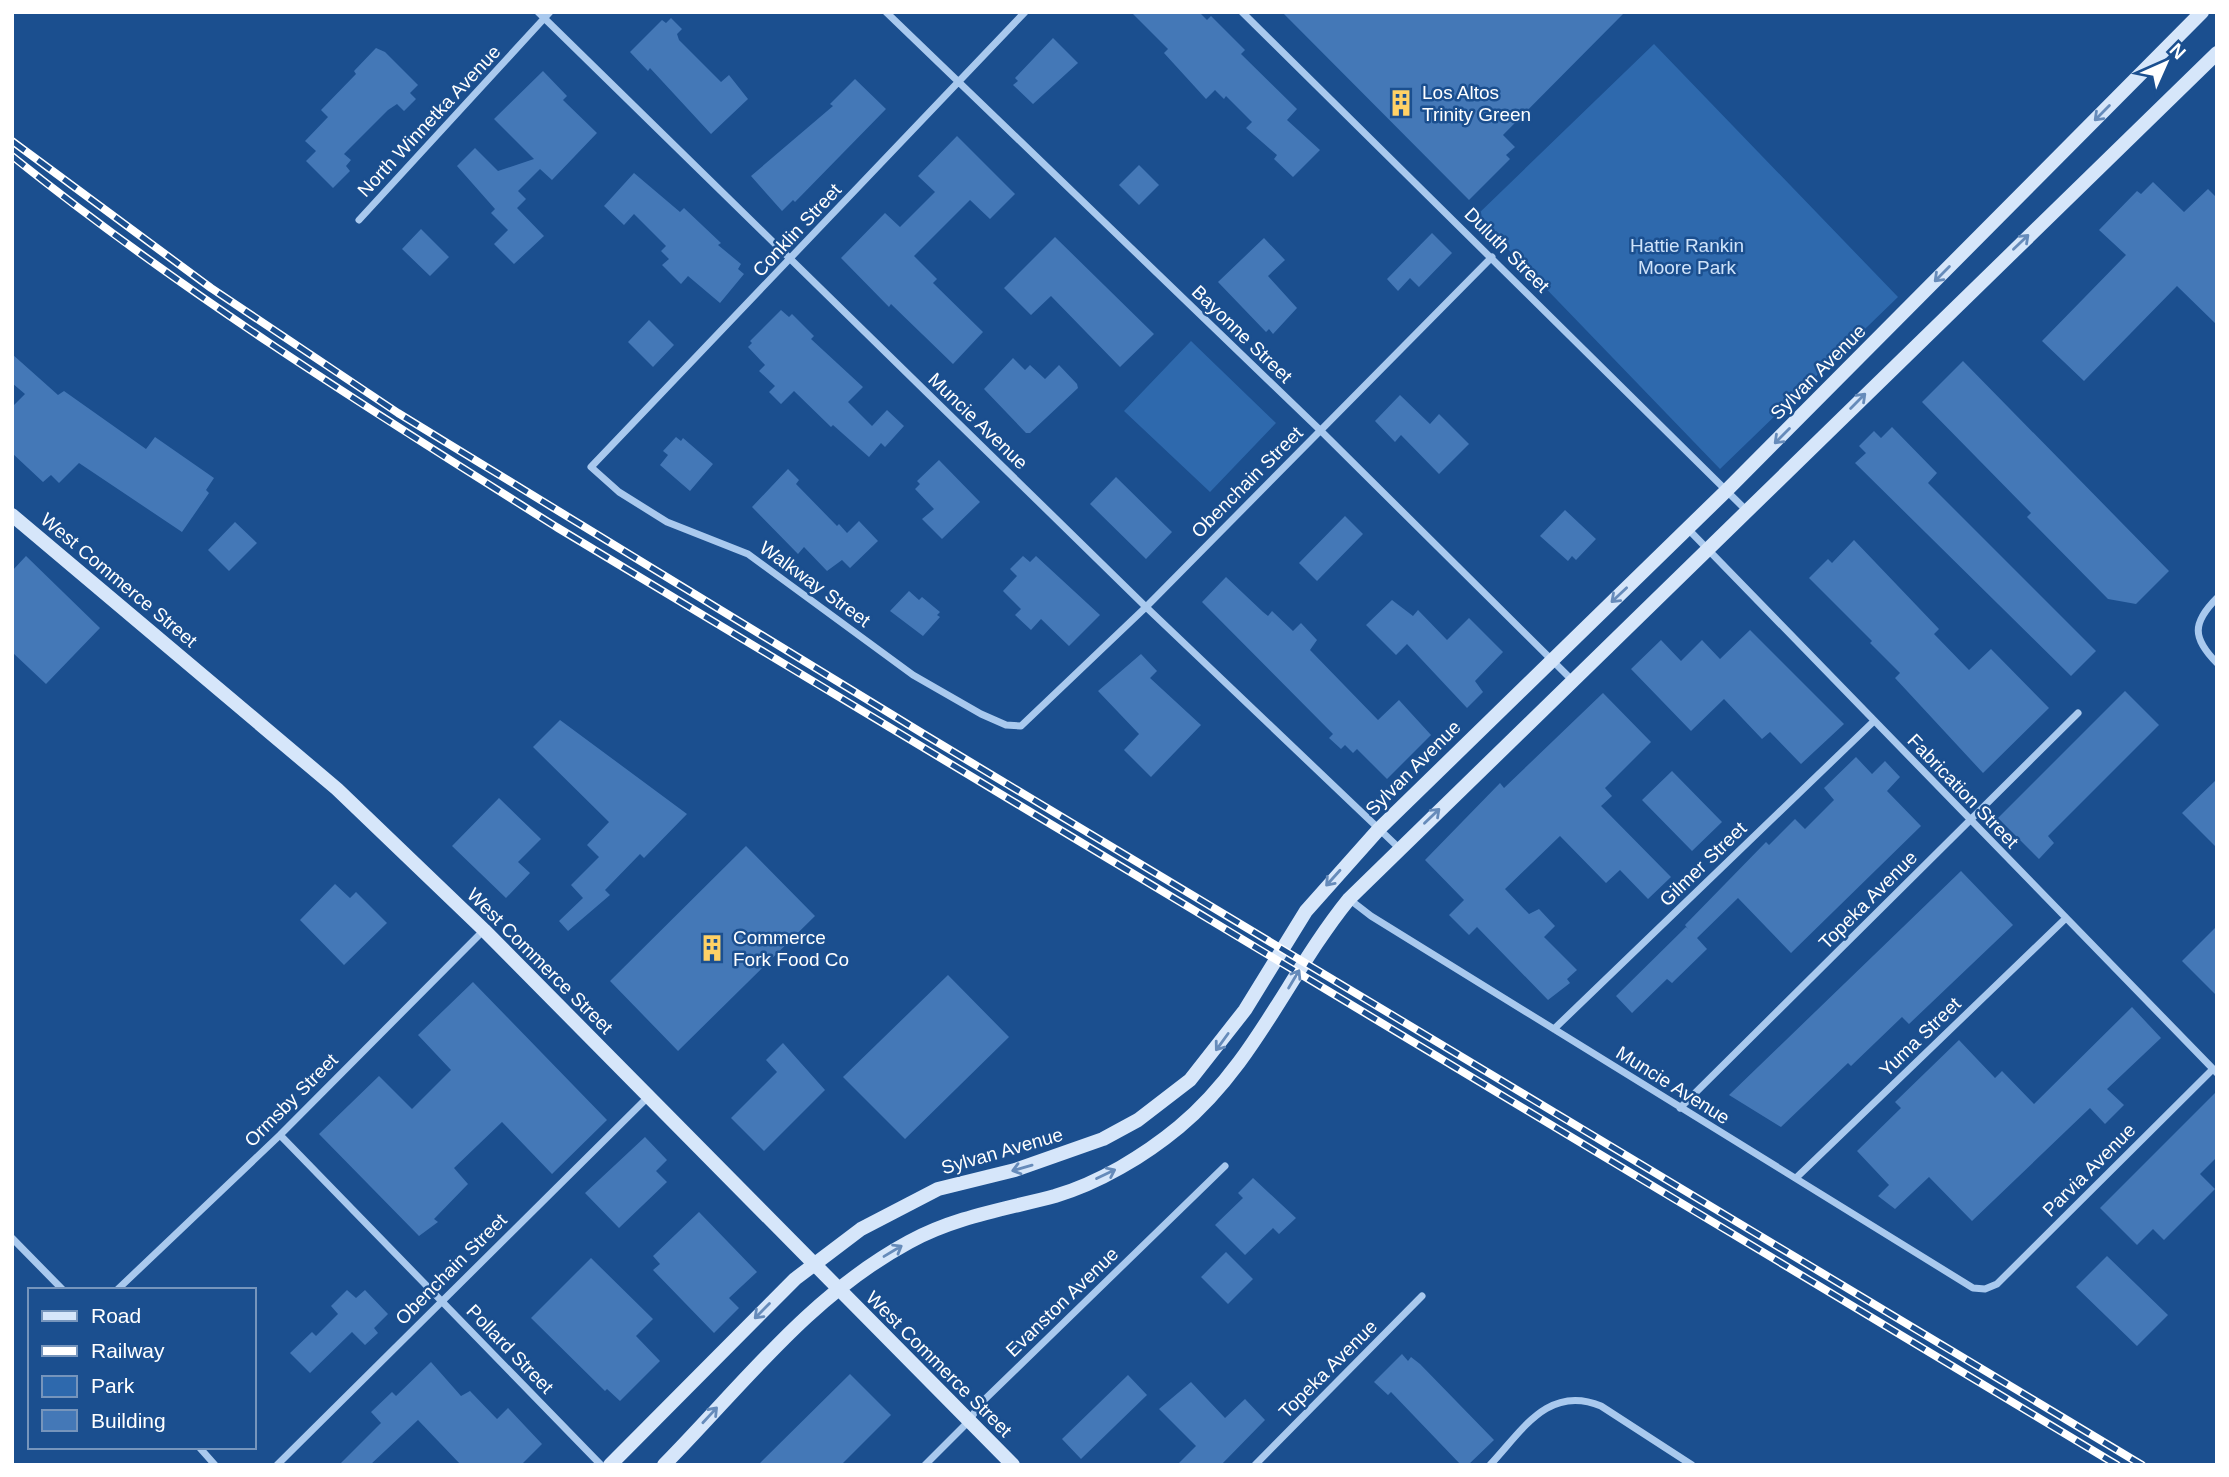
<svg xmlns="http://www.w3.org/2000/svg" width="2229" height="1477" viewBox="0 0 2229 1477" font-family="Helvetica,sans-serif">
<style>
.green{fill:#2e69ad}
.building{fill:#4478b7}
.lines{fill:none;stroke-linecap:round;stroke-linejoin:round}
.street{stroke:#a9c9ee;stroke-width:7}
.secondary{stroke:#d6e6fa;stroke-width:14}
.rail-casing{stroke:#fff;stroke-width:8}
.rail{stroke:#1b4f8f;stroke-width:5;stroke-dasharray:16;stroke-linecap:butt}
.oneway{stroke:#668bba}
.labels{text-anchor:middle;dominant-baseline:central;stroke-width:5;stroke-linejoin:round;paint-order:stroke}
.poi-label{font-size:19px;fill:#fff;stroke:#1b4f8f;text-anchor:start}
.street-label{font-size:19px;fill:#fff;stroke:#1b4f8f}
.park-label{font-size:19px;fill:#cfe3fa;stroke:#1b4f8f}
</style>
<rect width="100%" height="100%" fill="#1b4f8f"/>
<path class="green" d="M1654,44L1898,297L1720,469L1476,216Z
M1191,341L1276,423L1210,492L1124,411Z"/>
<path class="building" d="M1131,12H1199L1207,20L1211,16L1245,50L1241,54L1297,109L1287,120L1320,150L1293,177L1274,159L1277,155L1246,128L1252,122L1226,96L1224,99L1215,90L1206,99L1164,53L1168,49Z
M1282,12H1625L1503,135L1515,147L1506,155L1510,159L1469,200Z
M671,18L682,29L677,34L679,40L721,82L729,75L748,99L711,134L650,68L648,71L630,52L662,20L666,23Z
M1053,38L1078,63L1033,104L1013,85L1018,81L1015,78Z
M376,48L385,52L418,85L410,93L416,99L404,111L397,104L388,110L344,154L351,160L346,166L350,171L333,188L306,161L316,151L305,141L328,117L321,110L356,74L354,71Z
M543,71L567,96L563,100L597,133L552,180L540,169L518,191L526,199L517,208L544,236L514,264L494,244L508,230L491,213L495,209L457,166L475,148L498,171L534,159L494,119Z
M855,79L886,109L795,202L793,200L782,211L751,176L833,106L830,104Z
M957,136L1015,194L990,219L970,200L914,256L937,279L933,283L983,332L953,364L891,304L889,307L841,258L885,213L900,227L935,192L918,176Z
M1139,165L1159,185L1139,205L1119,185Z
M634,173L680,212L684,208L721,243L718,245L741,264L738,269L744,274L720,303L688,276L681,284L662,265L669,259L661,251L666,246L634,214L624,225L604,206Z
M2153,182L2184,212L2208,189L2217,198V325L2177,286L2084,381L2042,341L2126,255L2099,230L2137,191L2141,194Z
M421,229L449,257L430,276L402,249Z
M1432,233L1452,253L1419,287L1410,278L1398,291L1387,279Z
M1055,237L1154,334L1120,367L1051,296L1031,315L1004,288Z
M1264,238L1285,260L1268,276L1297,308L1273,334L1269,329L1266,332L1218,282Z
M781,310L789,317L792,314L814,336L811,339L863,387L848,402L872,426L887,410L904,426L885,447L881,443L869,457L833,425L831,427L794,391L781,404L769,392L775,386L759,371L765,365L748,347L752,343L750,341Z
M649,320L674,345L653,367L628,342Z
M12,354L58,395L64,391L146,449L155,437L214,478L206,490L209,493L182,532L79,463L59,483L51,475L43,482L12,453V407L25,394L12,383Z
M1013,358L1025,370L1030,365L1045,379L1059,365L1077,384L1078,388L1030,433H1026L984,389Z
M1963,361L2169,571L2136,604L2108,599L2027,517L2031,513L1922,402Z
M1400,395L1430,424L1439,414L1469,444L1439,474L1401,435L1395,442L1375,421Z
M1892,427L1937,473L1928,483L2096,651L2071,676L1855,463L1866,453L1859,446L1874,431L1881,438Z
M676,437L681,441L683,438L713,464L690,491L660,465L668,455L663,451Z
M939,460L980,502L942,539L922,519L934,509L915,489L920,484L917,481Z
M788,469L799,480L796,484L837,526L839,524L847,533L859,521L878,541L850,568L842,560L827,571L804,547L798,554L752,507Z
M1116,477L1172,532L1146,559L1090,504Z
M1565,510L1596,539L1576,560L1572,556L1568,561L1540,536Z
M1345,516L1363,534L1317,581L1299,563Z
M235,522L257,543L229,571L208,550Z
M1854,540L1939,629L1934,634L1969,670L1991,649L2049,708L1983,773L1895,678L1900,673L1870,643L1872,641L1809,578L1828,559L1832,563Z
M26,556L100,628L46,684L12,652V571Z
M1023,556L1030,562L1036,556L1100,615L1069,646L1041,619L1031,630L1015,615L1021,609L1003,591L1017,576L1010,569Z
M1226,577L1263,612L1268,616L1272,611L1293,631L1301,623L1317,640L1310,650L1378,720L1399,700L1431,735L1387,779L1357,749L1353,753L1345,745L1341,749L1329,738L1333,734L1202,602Z
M909,591L919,600L922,597L940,612L937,615L940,617L923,636L890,611Z
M1392,600L1413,616L1418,610L1447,640L1469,618L1503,652L1475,681L1483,692L1467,708L1407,644L1396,655L1366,625Z
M1750,630L1844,724L1801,764L1770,732L1762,739L1724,699L1691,731L1631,669L1661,640L1681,661L1702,640L1720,659Z
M1141,654L1157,671L1150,678L1201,725L1151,777L1124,750L1139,734L1098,691Z
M2125,691L2159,725L2048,836L2054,843L2039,859L1998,818Z
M1603,693L1651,742L1605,788L1612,796L1601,806L1671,877L1648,899L1620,870L1606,883L1560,836L1505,889L1529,914L1539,909L1555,926L1544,937L1577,970L1567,979L1570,983L1548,1000L1477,927L1469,935L1449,915L1464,900L1425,860L1500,783L1504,788Z
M560,720L687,814L644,858L640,854L605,890L610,895L568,931L559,921L583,898L571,885L599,857L587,845L609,822L533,747Z
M1856,757L1872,774L1885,761L1900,777L1887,791L1921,826L1791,953L1738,898L1697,938L1707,949L1672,983L1667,979L1632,1013L1616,996L1686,927L1688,929L1685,925L1766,842L1769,845L1795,819L1805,829L1834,800L1824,788Z
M1672,771L1722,822L1692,851L1642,800Z
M2217,779V848L2182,813Z
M499,798L541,839L518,862L530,873L506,898L452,846Z
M746,846L815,916L678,1051L610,981Z
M1961,871L2013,925L1909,1024L1902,1017L1851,1066L1848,1063L1781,1127L1729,1095Z
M335,884L350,898L356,892L387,923L344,965L300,920Z
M2217,926V996L2182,961Z
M948,975L1009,1037L905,1139L843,1077Z
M473,982L607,1120L552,1174L502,1122L454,1168L468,1184L434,1219L438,1222L419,1236L319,1134L379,1076L412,1109L451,1070L418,1035Z
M2132,1007L2161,1038L2107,1089L2124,1105L2105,1124L2090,1108L1972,1221L1929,1177L1895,1209L1878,1196L1889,1185L1857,1151L1901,1108L1895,1102L1959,1040L1995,1078L2002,1071L2034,1104Z
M783,1043L825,1090L764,1151L731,1118L777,1072L766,1060Z
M2217,1091V1157L2200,1174L2215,1189L2164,1240L2153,1229L2137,1245L2100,1208Z
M645,1137L667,1160L656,1171L667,1182L619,1228L585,1193Z
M1253,1178L1296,1218L1279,1234L1273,1228L1245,1255L1215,1225L1243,1198L1238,1193Z
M699,1212L757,1272L729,1298L739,1308L714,1333L653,1270L660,1264L653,1256Z
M1226,1252L1253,1279L1228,1304L1201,1277Z
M2107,1256L2168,1315L2137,1346L2076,1287Z
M591,1258L653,1319L636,1336L660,1361L620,1401L607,1389L605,1391L531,1318Z
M347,1290L356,1298L365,1290L388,1314L374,1328L378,1333L365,1345L352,1332L310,1373L290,1353L312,1332L316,1336L338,1314L331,1306Z
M1402,1354L1408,1361L1411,1357L1420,1364L1494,1440L1468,1465H1461L1391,1392L1388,1395L1374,1382Z
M431,1362L461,1396L470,1391L497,1419L508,1408L542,1444L521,1465H461L418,1420L370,1465H339L381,1423L371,1412L392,1392L396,1396Z
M850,1374L891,1415L841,1465H758Z
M1128,1375L1147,1395L1081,1459L1062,1439Z
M1191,1382L1225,1418L1245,1399L1265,1420L1221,1465H1177L1196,1446L1159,1409Z"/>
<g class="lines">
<path class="street" d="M538,12L1146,607L1399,848
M886,12L1320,430L1573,681
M1025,12L591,467L619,492L667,522L748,554L913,675L981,714L1006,725L1021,726L1146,607L1492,257
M1242,12L1747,511
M359,220L550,12
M1688,529L2217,1073
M2217,598C2192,623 2192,638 2217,663
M1349,899L1371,916L1973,1288L1985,1289L1997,1284L2213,1069
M1554,1029L1874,721
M1680,1108L2078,713
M280,1135L601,1465
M1796,1178L2065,919
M12,1238L63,1290
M117,1290L280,1135L484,930
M199,1447L215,1465
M277,1465L648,1097
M925,1465L969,1421L980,1404L1225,1166
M1255,1465L1422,1296
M1490,1465C1522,1431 1548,1384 1601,1406L1692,1465"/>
<path class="secondary" d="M12,515L337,789L484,930L1013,1465
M610,1465L795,1279L861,1229L938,1189L1015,1170L1103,1139L1138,1120L1190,1080L1245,1010L1306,911L1379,829L1727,490L2202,12
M664,1465C742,1386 809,1296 909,1242C954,1217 1006,1209 1055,1196C1099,1183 1144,1156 1179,1127C1254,1065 1289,973 1349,899L2217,53"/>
<defs>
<path id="rail" d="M12,141L211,288L398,413L922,733L2142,1465
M12,156C184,294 372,411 558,528L2117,1465"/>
</defs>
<use href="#rail" class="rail-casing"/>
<use href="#rail" class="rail"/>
</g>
<defs><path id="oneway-shaft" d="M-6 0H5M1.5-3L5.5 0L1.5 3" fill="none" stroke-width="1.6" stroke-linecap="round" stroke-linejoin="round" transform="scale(1.75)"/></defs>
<g class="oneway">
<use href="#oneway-shaft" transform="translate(2102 113) rotate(135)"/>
<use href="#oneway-shaft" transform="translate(2021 242) rotate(-44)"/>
<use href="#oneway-shaft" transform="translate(1942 274) rotate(135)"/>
<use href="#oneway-shaft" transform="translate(1858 401) rotate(-45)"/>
<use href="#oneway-shaft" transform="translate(1782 436) rotate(135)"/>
<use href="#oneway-shaft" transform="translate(1619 595) rotate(137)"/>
<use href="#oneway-shaft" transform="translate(1432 816) rotate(-44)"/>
<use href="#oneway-shaft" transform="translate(1333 878) rotate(132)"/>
<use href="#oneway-shaft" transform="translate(1294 979) rotate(-59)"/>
<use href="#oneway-shaft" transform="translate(1222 1042) rotate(126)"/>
<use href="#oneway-shaft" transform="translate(1022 1168) rotate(164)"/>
<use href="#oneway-shaft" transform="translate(1106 1174) rotate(-26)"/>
<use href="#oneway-shaft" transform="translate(893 1251) rotate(-31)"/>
<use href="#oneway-shaft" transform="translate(762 1311) rotate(135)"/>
<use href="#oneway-shaft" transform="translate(710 1415) rotate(-47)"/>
</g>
<defs>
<symbol id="building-bare" viewBox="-9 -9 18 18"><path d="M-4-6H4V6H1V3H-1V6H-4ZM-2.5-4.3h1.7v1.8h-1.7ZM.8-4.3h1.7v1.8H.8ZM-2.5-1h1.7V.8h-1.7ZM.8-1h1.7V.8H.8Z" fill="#ffd166" stroke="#1b4f8f" stroke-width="2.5" paint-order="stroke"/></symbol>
</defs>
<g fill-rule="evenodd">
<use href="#building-bare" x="1382" y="84" width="38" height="38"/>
<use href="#building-bare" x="693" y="929" width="38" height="38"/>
</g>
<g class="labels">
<g class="poi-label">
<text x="1422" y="92">Los Altos<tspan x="1422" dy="22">Trinity Green</tspan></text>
<text x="733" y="937">Commerce<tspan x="733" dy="22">Fork Food Co</tspan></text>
</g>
<g class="street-label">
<text transform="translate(429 121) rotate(-47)">North Winnetka Avenue</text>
<text transform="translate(797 230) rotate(-47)">Conklin Street</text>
<text transform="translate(1507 250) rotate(45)">Duluth Street</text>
<text transform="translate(1242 334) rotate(44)">Bayonne Street</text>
<text transform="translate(1818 372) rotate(-45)">Sylvan Avenue</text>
<text transform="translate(978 421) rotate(44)">Muncie Avenue</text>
<text transform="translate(1247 482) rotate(-45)">Obenchain Street</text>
<text transform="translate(119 580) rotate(40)">West Commerce Street</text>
<text transform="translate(815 584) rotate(36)">Walkway Street</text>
<text transform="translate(1413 768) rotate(-45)">Sylvan Avenue</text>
<text transform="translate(1963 791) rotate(46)">Fabrication Street</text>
<text transform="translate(1703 864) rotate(-44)">Gilmer Street</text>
<text transform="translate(1868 900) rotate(-45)">Topeka Avenue</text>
<text transform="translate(540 961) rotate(45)">West Commerce Street</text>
<text transform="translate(1920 1037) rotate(-44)">Yuma Street</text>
<text transform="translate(1673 1085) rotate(32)">Muncie Avenue</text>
<text transform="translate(291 1100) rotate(-45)">Ormsby Street</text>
<text transform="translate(1002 1151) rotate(-16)">Sylvan Avenue</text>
<text transform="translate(2089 1170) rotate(-45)">Parvia Avenue</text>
<text transform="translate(451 1269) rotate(-45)">Obenchain Street</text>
<text transform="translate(1062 1302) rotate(-44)">Evanston Avenue</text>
<text transform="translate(510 1349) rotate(46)">Pollard Street</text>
<text transform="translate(939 1364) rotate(45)">West Commerce Street</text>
<text transform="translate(1328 1369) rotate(-45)">Topeka Avenue</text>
</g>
<g class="park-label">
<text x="1687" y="245">Hattie Rankin<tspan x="1687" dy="22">Moore Park</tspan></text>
</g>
</g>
<rect width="2229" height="1477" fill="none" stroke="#ffffff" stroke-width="28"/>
<rect x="28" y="1288" width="228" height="161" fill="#1b4f8f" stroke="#7695bc" stroke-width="2"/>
<rect x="42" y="1311" width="35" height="10" fill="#d6e6fa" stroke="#7695bc" stroke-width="2"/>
<text x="91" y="1323" font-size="21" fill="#ffffff">Road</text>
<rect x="42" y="1346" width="35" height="10" fill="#ffffff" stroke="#7695bc" stroke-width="2"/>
<text x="91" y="1358" font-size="21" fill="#ffffff">Railway</text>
<rect x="42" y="1376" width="35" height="21" fill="#2e69ad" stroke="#7695bc" stroke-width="2"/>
<text x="91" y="1393" font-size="21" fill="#ffffff">Park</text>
<rect x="42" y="1410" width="35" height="21" fill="#4478b7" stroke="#7695bc" stroke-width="2"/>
<text x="91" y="1428" font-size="21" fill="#ffffff">Building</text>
<g transform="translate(2166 63) rotate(45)" stroke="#1b4f8f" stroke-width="5" paint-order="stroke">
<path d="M0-5L12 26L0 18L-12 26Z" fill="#ffffff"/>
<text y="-10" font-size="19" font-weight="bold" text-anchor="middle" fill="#ffffff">N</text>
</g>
</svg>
